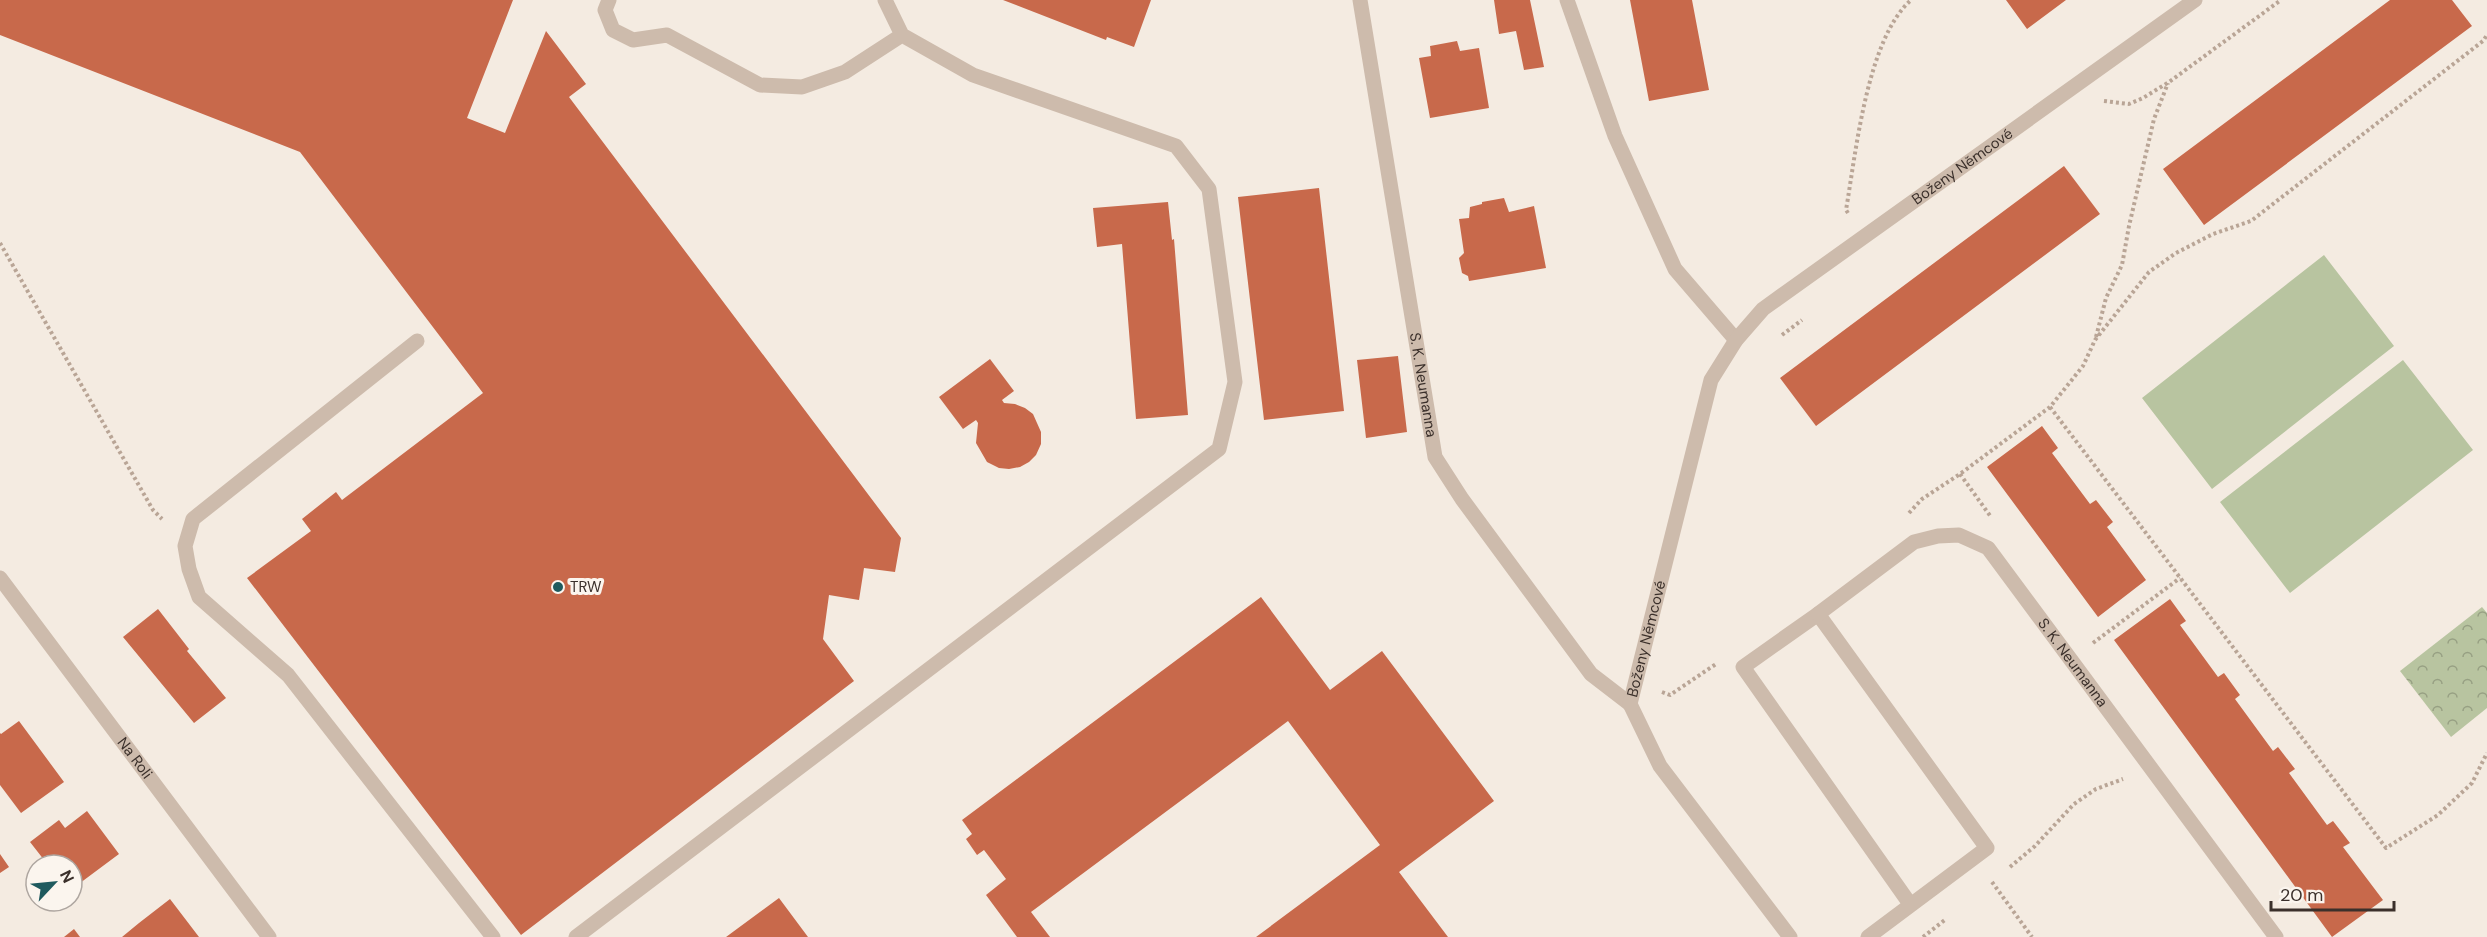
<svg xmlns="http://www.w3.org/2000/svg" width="2487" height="937" viewBox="0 0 2487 937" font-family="'DM Sans',sans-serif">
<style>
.grass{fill:#b8c4a0}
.park{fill:url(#park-crowns)}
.building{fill:#c8694b}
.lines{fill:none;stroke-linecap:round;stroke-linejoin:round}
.path{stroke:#b9a596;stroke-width:4;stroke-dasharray:3 3;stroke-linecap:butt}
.lane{stroke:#cdbbac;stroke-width:15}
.street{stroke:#cdbbac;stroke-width:15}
.poi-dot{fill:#1f5a5e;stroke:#fbf5ee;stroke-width:2}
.labels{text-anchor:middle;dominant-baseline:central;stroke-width:6;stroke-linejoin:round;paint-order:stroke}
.street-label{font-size:15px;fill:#3b302b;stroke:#fbf5ee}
.poi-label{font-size:15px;fill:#3b302b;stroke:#fbf5ee;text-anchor:start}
</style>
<defs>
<pattern id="park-crowns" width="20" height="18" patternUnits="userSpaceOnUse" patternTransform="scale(1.5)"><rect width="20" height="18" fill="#b8c4a0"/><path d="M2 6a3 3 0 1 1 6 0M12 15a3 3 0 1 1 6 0" fill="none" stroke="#97a083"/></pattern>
</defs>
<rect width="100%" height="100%" fill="#f4ebe1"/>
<path class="grass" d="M2324,255L2394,346L2212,489L2142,398Z
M2403,360L2473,450L2290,593L2220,502Z"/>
<path class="park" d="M2482,607L2487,613V708L2451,737L2400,671Z"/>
<path class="building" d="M0,0H513L467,118L505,133L546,31L586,84L569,97L901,538L895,572L864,568L859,600L829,595L823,639L854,681L521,935L247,578L311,531L302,519L336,492L342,500L483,393L300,152L0,35Z
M1003,0H1151L1134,47L1107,37L1106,40Z
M1494,0H1530L1544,67L1524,70L1516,31L1499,34Z
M1630,0H1692L1709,90L1649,101Z
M2006,0H2066L2027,29Z
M2390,0H2452L2472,26L2204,225L2163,169Z
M1457,41L1460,51L1479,48L1489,108L1430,118L1419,58L1431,56L1430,46Z
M2064,166L2100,214L1816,426L1780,378Z
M1319,188L1344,411L1264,420L1238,197Z
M1504,198L1509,212L1534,206L1546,268L1469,281L1468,276L1462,273L1459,258L1464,253L1459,219L1469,218L1470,207L1482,204V202Z
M1168,202L1172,240L1174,239L1188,415L1136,419L1122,244L1097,247L1093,208Z
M1398,356L1407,432L1366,438L1357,360Z
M990,359L1014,391L1002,400L1004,403L1015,404L1025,408L1033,414L1041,432V444L1036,455L1029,462L1020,467L1009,469L999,468L987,462L976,443L978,423L976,420L963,429L939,397Z
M2042,426L2058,448L2052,453L2090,504L2096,500L2113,522L2107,527L2146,580L2098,617L1987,467Z
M1261,597L1330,690L1382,651L1494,801L1399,872L1448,937H1256L1380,845L1288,721L1031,912L1050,937H1017L986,895L1006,879L984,850L977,855L966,839L972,834L962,820Z
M2170,599L2186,621L2180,625L2218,677L2224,673L2240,695L2235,699L2273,751L2278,747L2295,769L2289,773L2327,825L2333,821L2350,843L2343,847L2383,900L2332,937L2114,640Z
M158,609L189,649L187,651L226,698L194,723L123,637Z
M19,721L64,782L21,813L0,785V733L1,734Z
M87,811L119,854L72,889V865H48L30,842L59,820L65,828Z
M0,854L9,867L0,873Z
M779,898L808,937H726Z
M170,899L199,937H122L139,923Z
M74,929L80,937H64Z"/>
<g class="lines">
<path class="path" d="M2104,101L2129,104L2143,98L2169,82L2281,0
M1848,213L1846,210C1856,152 1867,39 1911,0
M0,243L153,510L162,519
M1782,335L1802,320
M2096,337L2106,298L2122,265L2129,226L2154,119L2168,83
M2050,407L2386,848L2438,815L2472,783L2487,753
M1960,474L1991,517
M1909,513L1922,499L1960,474L2050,407L2083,366L2095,340L2149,272L2176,253L2213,234L2251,221L2483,41L2487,35
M2093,643L2180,578
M1662,692L1670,695L1716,664
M2010,867L2035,846L2074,804L2096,789L2123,779
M1992,882L2032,937
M1923,937L1946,919"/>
<path class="lane" d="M609,0L605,10L613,30L633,40L667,35L760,85L802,87L845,72L902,35
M417,341L193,519L185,546L189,569L199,597L288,675L493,937
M576,937L1219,449L1235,382L1209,189L1176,146L973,75L902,35L885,0
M1868,937L1987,848L1818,614L1743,667L1910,904"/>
<g class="street">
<path id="s1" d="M1360,0L1435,457L1462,499L1591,674L1630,704"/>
<path d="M1567,0L1615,136L1675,269L1736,340"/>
<path id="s2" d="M0,578L269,937"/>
<path id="s3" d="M1818,614L1914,542L1938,536L1959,535L1988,548L2276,937"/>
<path id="s4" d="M1790,937L1660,766L1630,704L1711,380L1736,340L1763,309L2195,0"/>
</g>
</g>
<circle class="poi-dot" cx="558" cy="587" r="6"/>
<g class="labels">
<g class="street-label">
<text stroke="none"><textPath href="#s4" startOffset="951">Boženy Němcové</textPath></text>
<text stroke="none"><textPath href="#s1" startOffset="390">S. K. Neumanna</textPath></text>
<text stroke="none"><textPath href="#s4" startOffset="351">Boženy Němcové</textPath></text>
<text stroke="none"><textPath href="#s3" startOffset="340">S. K. Neumanna</textPath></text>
<text stroke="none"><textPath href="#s2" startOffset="225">Na Roli</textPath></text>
</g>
<g class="poi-label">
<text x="570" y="587">TRW</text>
</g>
</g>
<g transform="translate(54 883) rotate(64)"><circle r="28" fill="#fbf5ee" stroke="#aea6a0" stroke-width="1.5"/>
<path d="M0-4.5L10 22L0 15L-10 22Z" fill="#1f5a5e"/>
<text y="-9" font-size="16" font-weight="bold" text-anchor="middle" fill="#3b302b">N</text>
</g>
<path d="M2271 901v9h123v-9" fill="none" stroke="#3b302b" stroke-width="3"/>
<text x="2280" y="901" font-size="18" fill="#3b302b" stroke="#fbf5ee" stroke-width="4.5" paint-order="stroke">20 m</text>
</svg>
